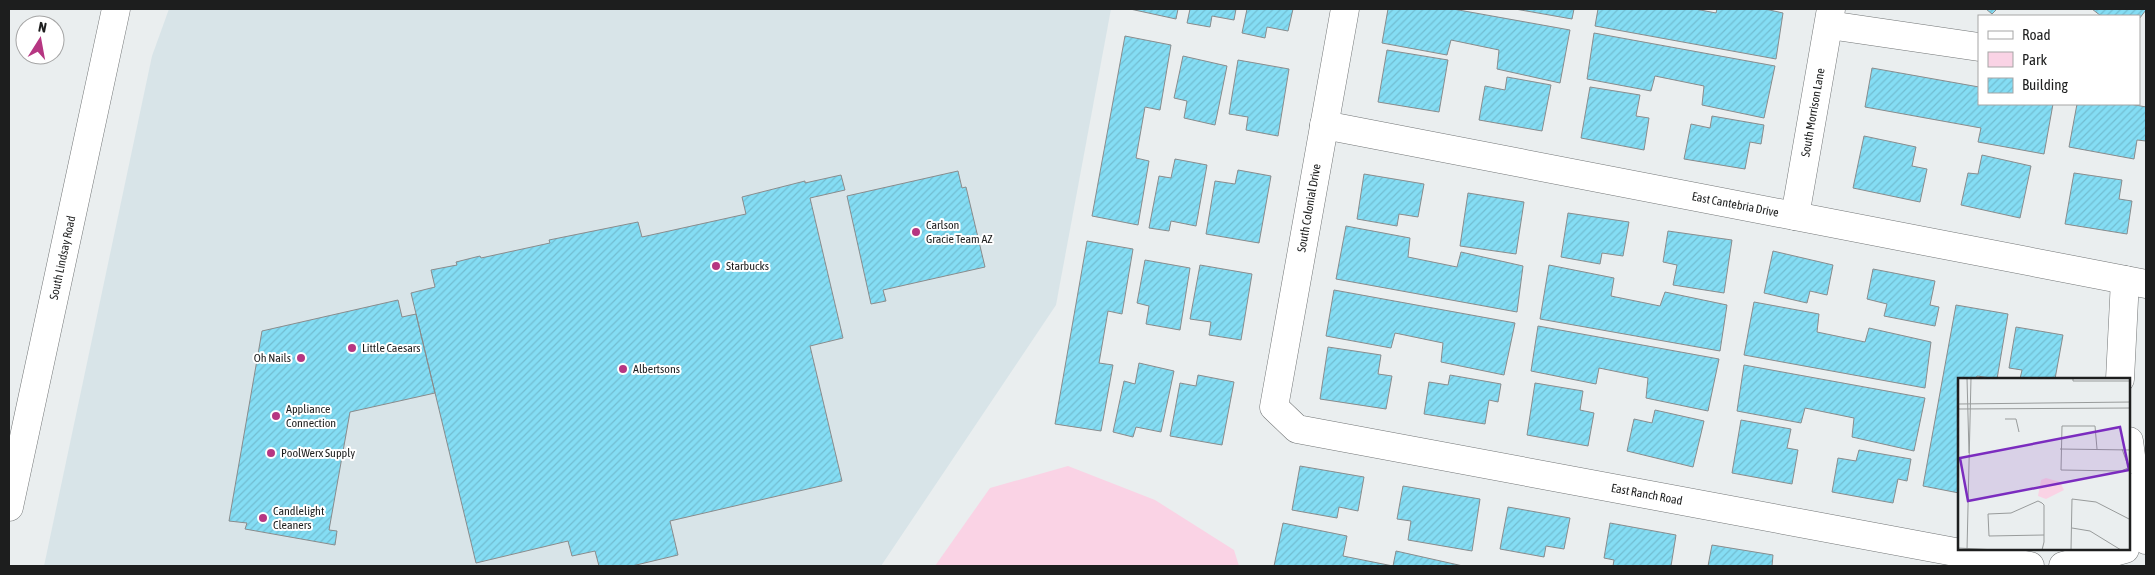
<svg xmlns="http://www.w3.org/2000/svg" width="2155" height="575" viewBox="0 0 2155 575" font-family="'Asap Condensed',sans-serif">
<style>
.built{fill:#d8e4e8}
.park{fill:#fad3e5}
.building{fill:url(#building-hatch);stroke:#898c8d}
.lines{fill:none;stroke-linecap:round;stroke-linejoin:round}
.minor-casing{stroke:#727576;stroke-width:29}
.major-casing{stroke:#727576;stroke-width:29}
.minor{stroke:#fff;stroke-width:28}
.major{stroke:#fff;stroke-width:28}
.poi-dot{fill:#b63682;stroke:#fff;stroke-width:2}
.labels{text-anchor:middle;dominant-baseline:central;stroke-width:4;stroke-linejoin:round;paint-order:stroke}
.street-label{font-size:12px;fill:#1d1e1e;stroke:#fff}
.poi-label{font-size:12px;fill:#1d1e1e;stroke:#fff;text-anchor:start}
.inset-road{fill:none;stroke:#989b9b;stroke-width:1}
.view{fill:#7b2cbf;fill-opacity:0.15;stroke:#7b2cbf;stroke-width:2.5}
.inset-edge{fill:none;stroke:#1d1e1e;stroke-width:2.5}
</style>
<defs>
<pattern id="building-hatch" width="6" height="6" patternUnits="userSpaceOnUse" patternTransform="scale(1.25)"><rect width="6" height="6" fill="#84ddf4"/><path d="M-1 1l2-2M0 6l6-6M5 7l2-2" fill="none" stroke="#72bdd1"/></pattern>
</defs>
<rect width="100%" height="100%" fill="#eaeeef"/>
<path class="built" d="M169,9H1111L1056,305L881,566H44L152,56Z"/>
<path class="park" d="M1068,466L1155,500L1234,550L1239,566H935L990,488Z"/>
<path class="building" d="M1130,9H1178L1176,19Z
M1190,9H1236L1234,20L1212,16L1210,27L1187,23Z
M1247,9H1293L1288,31L1267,27L1265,38L1242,33Z
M1388,9H1453L1570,30L1560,83L1497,69L1499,50L1451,40L1447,55L1382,43Z
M1515,9H1574L1572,19Z
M1598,9H1695L1716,13L1717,9H1765L1783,13L1776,59L1595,26Z
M1986,9H1997L1992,14Z
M2092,9H2146V10L2139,19V16H2101Z
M1594,33L1775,66L1764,118L1702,105L1704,86L1655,76L1651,91L1587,79Z
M1125,36L1171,45L1160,110L1145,107L1136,158L1149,161L1138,225L1092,216Z
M1387,50L1448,60L1439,112L1378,102Z
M1183,56L1227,66L1215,125L1184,118L1187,101L1174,98Z
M1238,60L1289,69L1278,136L1246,130L1248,117L1229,114Z
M1872,68L1979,87V104H2053L2044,154L1978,142L1981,128L1865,107Z
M1507,77L1551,85L1542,131L1479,120L1485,86L1505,90Z
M1590,87L1640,95L1636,116L1649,118L1644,150L1581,138Z
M2077,104H2130L2146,107V141L2137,140L2134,159L2069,147Z
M1712,116L1764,125L1761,144L1750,142L1745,169L1684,159L1691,124L1710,128Z
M1864,136L1916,147L1912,166L1927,169L1920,202L1853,188Z
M1982,155L2031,166L2020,218L1961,205L1968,173L1978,174Z
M1175,159L1207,165L1196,226L1171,221L1169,231L1149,228L1159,176L1171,178Z
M1238,170L1271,176L1259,243L1206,234L1215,181L1235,184Z
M958,171L962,188L966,187L985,267L883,290L886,301L871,304L847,196Z
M2074,173L2122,180L2119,199L2132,201L2127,234L2065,224Z
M1364,174L1424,184L1418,217L1399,214L1397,226L1357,219Z
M841,175L845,190L810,198L843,338L810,346L842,481L670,521L678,555L632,566H599L595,551L572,556L568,541L476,563L411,293L435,287L431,270L457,265L456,262L480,256L481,258L550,243L549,240L638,222L642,237L746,214L742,197L805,181V183Z
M1468,193L1524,202L1516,254L1460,246Z
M1568,213L1629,222L1623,256L1602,253L1600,264L1561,257Z
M1346,226L1410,238L1408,257L1457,267L1461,252L1523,266L1517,312L1336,279Z
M1668,231L1732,240L1724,293L1673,285L1677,265L1663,262Z
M1087,241L1133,249L1122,314L1108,311L1099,363L1113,365L1101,431L1055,424Z
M1773,251L1833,265L1827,295L1810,291L1807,303L1764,293Z
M1145,260L1190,268L1180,330L1146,324L1149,306L1137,303Z
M1200,265L1252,274L1241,340L1209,335L1211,322L1190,319Z
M1549,265L1614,278L1611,296L1660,306L1665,292L1727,305L1720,351L1540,319Z
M1873,269L1935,281L1930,305L1939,307L1935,326L1884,316L1887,304L1867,299Z
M1334,290L1515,323L1504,375L1441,362L1443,343L1395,333L1391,348L1326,336Z
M398,300L402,317L416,314L435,393L350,412L329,530L337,531L335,545L245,529L247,523L229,521L262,331Z
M1754,302L1819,314L1817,332L1865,342L1869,328L1931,342L1925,388L1744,355Z
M1956,305L2008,314L1997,379L1977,376L1976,379H1959V493L1923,486Z
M1538,326L1719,359L1708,411L1646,398L1648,378L1599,368L1596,384L1531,371Z
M2016,327L2063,335L2055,379H2020L2022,370L2009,368Z
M1328,347L1381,355L1378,374L1392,376L1386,409L1320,399Z
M1139,363L1174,371L1161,432L1136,427L1133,437L1113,432L1124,381L1135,384Z
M1744,365L1925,398L1914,451L1852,437L1854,418L1805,408L1801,423L1737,411Z
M1198,375L1234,382L1222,445L1170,436L1180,383L1196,386Z
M1450,375L1501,384L1498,402L1489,400L1485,424L1424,414L1429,382L1448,385Z
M1535,383L1583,391L1580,410L1594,413L1588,446L1527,435Z
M1655,410L1704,421L1693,467L1627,451L1634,419L1652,423Z
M1741,420L1791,429L1787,448L1798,450L1792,484L1732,473Z
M1859,450L1911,459L1907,481L1898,479L1893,503L1832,492L1838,458L1856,461Z
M1300,466L1364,477L1358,511L1339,507L1337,518L1292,510Z
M1403,486L1480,499L1472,551L1408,540L1411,521L1397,519Z
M1508,507L1570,518L1564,549L1546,546L1544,557L1500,549Z
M1283,523L1347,536L1343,556L1393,566L1396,551L1463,566H1274Z
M1610,523L1676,535L1671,566H1613L1614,560L1604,558Z
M1712,545L1773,555L1772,566H1708Z"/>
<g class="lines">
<defs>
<g id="minor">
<path id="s1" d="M1345,9L1274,407L1297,429L2030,566"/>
<path d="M1829,25L1979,47"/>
<path id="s2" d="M1324,125L2146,284"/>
<path id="s3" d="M1795,216L1831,9"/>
<path d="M2120,379L2125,280"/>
<path d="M2129,441L2139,515L2146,540"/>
<path d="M2063,566L2125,549"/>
</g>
<g id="major">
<path id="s4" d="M9,507L116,9"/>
</g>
</defs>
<use href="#minor" class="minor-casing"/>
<use href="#major" class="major-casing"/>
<use href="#minor" class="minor"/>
<use href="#major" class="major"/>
</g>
<g class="poi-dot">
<circle cx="916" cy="232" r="5"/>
<circle cx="716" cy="266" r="5"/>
<circle cx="352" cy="348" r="5"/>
<circle cx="301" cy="358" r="5"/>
<circle cx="623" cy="369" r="5"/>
<circle cx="276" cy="416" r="5"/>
<circle cx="271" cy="453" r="5"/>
<circle cx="263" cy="518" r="5"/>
</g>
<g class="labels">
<g class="street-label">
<text stroke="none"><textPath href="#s3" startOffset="105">South Morrison Lane</textPath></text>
<text stroke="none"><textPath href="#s2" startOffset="419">East Cantebria Drive</textPath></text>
<text transform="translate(1309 208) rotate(-80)">South Colonial Drive</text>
<text stroke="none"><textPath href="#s4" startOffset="255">South Lindsay Road</textPath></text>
<text stroke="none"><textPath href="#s1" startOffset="792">East Ranch Road</textPath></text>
</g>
<g class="poi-label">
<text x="926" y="225">Carlson<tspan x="926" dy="14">Gracie Team AZ</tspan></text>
<text x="726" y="266">Starbucks</text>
<text x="362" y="348">Little Caesars</text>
<text x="291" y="358" text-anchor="end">Oh Nails</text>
<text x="633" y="369">Albertsons</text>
<text x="286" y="409">Appliance<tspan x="286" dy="14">Connection</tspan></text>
<text x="281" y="453">PoolWerx Supply</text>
<text x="273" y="511">Candlelight<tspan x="273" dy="14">Cleaners</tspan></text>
</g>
</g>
<g transform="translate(1958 378)">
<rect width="172" height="172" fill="#eaeeef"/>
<path d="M88,100L102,104L106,112L88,121L80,118L83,102Z" fill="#fad3e5"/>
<path class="inset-road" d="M9,0L11,75M115,0V3H173M0,26L173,24M0,31L173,30M47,41H58L61,54M102,71L173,72M139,71L137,48H104L103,92L163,93L170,90M164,71L173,96M114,150L132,153L163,172M0,170L39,172M9,172L13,0M84,172L86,164V127L84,125L80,123L53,135L30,136L31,158L86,157M113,172L114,121L138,124L173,142"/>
<path class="view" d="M162,49L171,92L10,123L2,80Z"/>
<rect width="172" height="172" class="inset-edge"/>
</g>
<rect width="2155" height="575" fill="none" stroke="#1d1e1e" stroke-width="20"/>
<rect x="1978" y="15" width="162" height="90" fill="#ffffff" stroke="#a5a5a5"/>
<rect x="1988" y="31" width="25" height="8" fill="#ffffff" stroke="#a5a5a5"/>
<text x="2022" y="40" font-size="15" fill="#1d1e1e">Road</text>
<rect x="1988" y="52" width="25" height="15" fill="#fad3e5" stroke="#a5a5a5"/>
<text x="2022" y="65" font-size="15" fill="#1d1e1e">Park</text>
<rect x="1988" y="78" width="25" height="15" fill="url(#building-hatch)" stroke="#a5a5a5"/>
<text x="2022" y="90" font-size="15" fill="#1d1e1e">Building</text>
<g transform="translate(40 40) rotate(11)"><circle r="24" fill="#ffffff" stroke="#a5a5a5"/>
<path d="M0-4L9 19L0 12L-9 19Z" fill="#b63682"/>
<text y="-8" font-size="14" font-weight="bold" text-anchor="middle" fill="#1d1e1e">N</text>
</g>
</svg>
